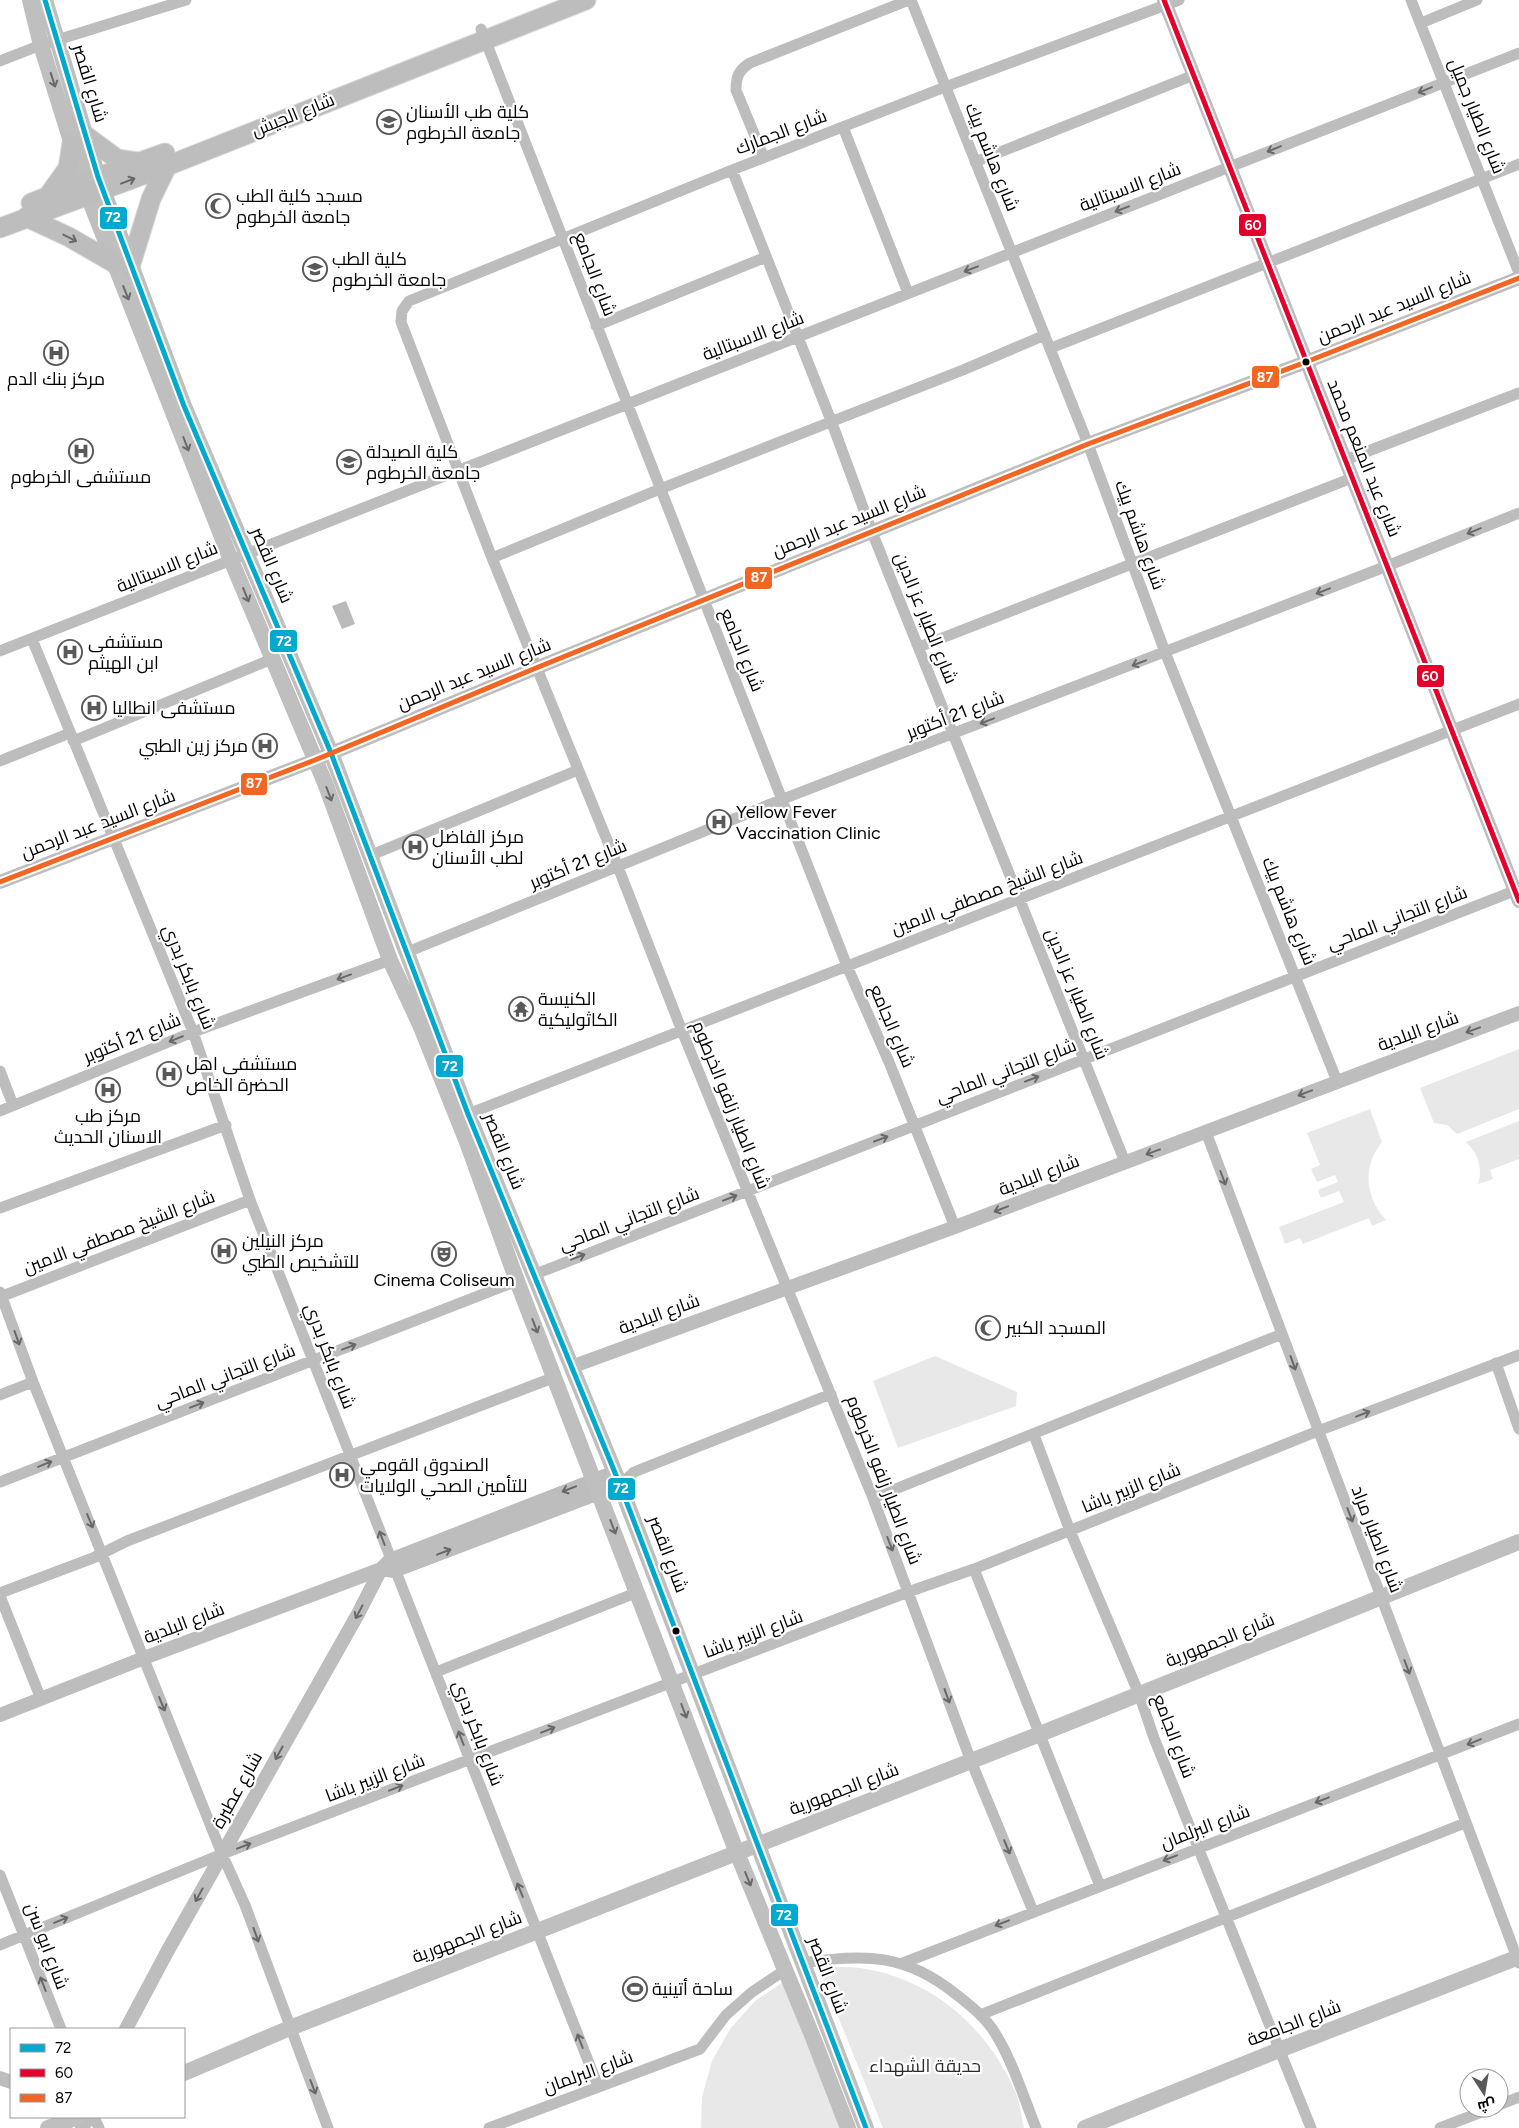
<svg xmlns="http://www.w3.org/2000/svg" width="1519" height="2128" viewBox="0 0 1519 2128" font-family="Figtree,Cairo,sans-serif">
<style>
.green{fill:#e8e8e8}
.water{fill:#bababa}
.lines{fill:none;stroke-linecap:round;stroke-linejoin:round}
.trunk-casing{stroke:#dbdbdb;stroke-width:21}
.minor{stroke:#bdbdbd;stroke-width:11}
.tertiary{stroke:#bdbdbd;stroke-width:14}
.secondary{stroke:#bfbfbf;stroke-width:16}
.trunk{stroke:#bdbdbd;stroke-width:19}
.bus-1-casing{stroke:#fff;stroke-width:9}
.bus-2-casing{stroke:#fff;stroke-width:9}
.bus-3-casing{stroke:#fff;stroke-width:9}
.bus-1{stroke:#00a9ce;stroke-width:5}
.bus-2{stroke:#e4002b;stroke-width:5}
.bus-3{stroke:#f26522;stroke-width:5}
.oneway{stroke:#696969}
.oneway2{stroke:#686868}
.bus-dot{fill:#000;stroke:#fff;stroke-width:2}
.labels{text-anchor:middle;dominant-baseline:central;stroke-width:4.5;stroke-linejoin:round;paint-order:stroke}
.street-label{font-size:18px;fill:#000;stroke:#fff}
.poi-label{font-size:18px;fill:#000;stroke:#fff;text-anchor:start}
.park-label{font-size:18px;fill:#2c2c2c;stroke:#fff}
.line-badge{stroke:#fff;stroke-width:2}
.badge-label{font-size:14px;text-anchor:middle;font-weight:bold;fill:#fff}
</style>
<rect width="100%" height="100%" fill="#fff"/>
<path class="green" d="M1519,1049V1109L1457,1134L1447,1125L1434,1123L1420,1088Z
M1370,1109L1382,1142C1362,1167 1365,1197 1386,1220L1372,1226L1369,1218L1303,1244L1300,1238L1285,1244L1279,1227L1344,1202L1339,1191L1321,1198L1318,1190L1338,1182L1335,1175L1317,1182L1311,1169L1320,1165L1307,1133Z
M1519,1121V1159L1490,1170L1493,1179L1478,1184C1483,1168 1478,1153 1466,1142Z
M935,1356L1017,1392L1016,1406L898,1448L873,1381Z
M818,1967C831,1968 846,1966 860,1968C931,1978 987,2027 1015,2091C1020,2102 1021,2116 1024,2128H883Z
M786,1980L841,2128H701L702,2097L712,2061L730,2029L755,2001Z"/>
<path class="water" d="M346,601L355,624L342,629L332,606Z"/>
<g class="lines">
<defs>
<path id="trunk" d="M86,136L117,159L138,162
M48,196L68,168L72,143
M31,203L98,177L165,153
M26,217L69,237L114,263
M0,228L167,166L586,0
M130,267L151,199L167,166"/>
</defs>
<use href="#trunk" class="trunk-casing"/>
<path class="minor" d="M911,0L1088,444L1165,652L1337,1081
M1411,0L1519,273
M1421,23L1477,0
M481,29L847,966L889,1062L955,1227
M0,61L41,45L186,0
M843,127L908,293
M764,158L736,90C736,76 739,70 750,63L909,0
M975,162L1194,75
M732,170L832,423L872,532L1125,1162
M596,326L766,257
M1051,348L1519,164
M1345,460L1519,393
M492,558L660,489L963,370L1045,335
M32,639L193,1032L250,1200L598,2086
M919,647L1352,478
M0,651L1519,53
M73,741L272,659
M0,761L70,733
M369,856L578,770
M405,953L783,799L1387,566L1519,513
M0,1071L13,1105
M0,1111L193,1032L390,960
M468,1114L1519,704
M1206,1132L1519,1963
M0,1208L226,1125
M533,1275L1519,889
M0,1292L33,1382L222,1854L245,1905L328,2128
M0,1297L250,1200
M1496,1363L1519,1429
M0,1395L33,1382
M1034,1435L1070,1531L1139,1694L1154,1738L1311,2128
M0,1482L517,1281
M620,1485L634,1472L831,1394
M873,1498L1282,1334
M974,1569L1100,1886
M0,1593L93,1558L127,1541L555,1377
M0,1596L41,1699
M436,1672L638,1592
M0,1875L61,2029
M1033,1911L971,1761L873,1498L682,1031L618,867L492,558L401,322L402,311L409,301L732,170L945,87L1179,0
M0,1945L222,1854L908,1592L974,1569L1318,1431L1519,1355
M802,1963C866,1954 905,1953 957,1995C971,2006 986,2018 995,2033C1013,2062 1023,2096 1036,2128
M903,1963L1519,1724
M980,2015L1465,1823
M1499,2105L1519,2097
M94,2117L99,2128
M489,2128L700,2049L726,2015L752,1992L785,1970
M1440,2128L1492,2108"/>
<path class="tertiary" d="M1164,0L1519,901
M0,882L315,760L536,668L1088,444L1306,362L1519,278
M571,1367L955,1227L1519,1013
M381,1569L394,1571L620,1485
M0,1715L144,1658L381,1569L390,1560L615,1472
M126,2029L167,1952L358,1614L381,1569
M0,2078L11,2082
M82,2128L89,2117"/>
<path class="secondary" d="M30,0L41,45L88,196L231,560L325,783L390,960L421,1027L467,1142L517,1281L737,1853L812,2035L848,2128
M45,0L98,177L184,406L331,753L468,1114L620,1485L866,2128
M184,2073L290,2028L1040,1734L1519,1542
M48,2128L78,2117
M1085,2128L1279,2050L1519,1957"/>
<use href="#trunk" class="trunk"/>
<defs>
<path id="bus-1" d="M45,0L98,177L184,406L331,753L468,1114L620,1485L866,2128"/>
<path id="bus-2" d="M1164,0L1519,901"/>
<path id="bus-3" d="M0,882L315,760L536,668L1088,444L1306,362L1519,278"/>
</defs>
<use href="#bus-1" class="bus-1-casing"/>
<use href="#bus-2" class="bus-2-casing"/>
<use href="#bus-3" class="bus-3-casing"/>
<use href="#bus-1" class="bus-1"/>
<use href="#bus-2" class="bus-2"/>
<use href="#bus-3" class="bus-3"/>
</g>
<defs><path id="oneway-shaft" d="M-6 0H5M1.5-3L5.5 0L1.5 3" fill="none" stroke-width="1.6" stroke-linecap="round" stroke-linejoin="round" transform="scale(1.25)"/></defs>
<g class="oneway">
<use href="#oneway-shaft" transform="translate(53 80) rotate(72)"/>
<use href="#oneway-shaft" transform="translate(126 293) rotate(68)"/>
<use href="#oneway-shaft" transform="translate(186 444) rotate(69)"/>
<use href="#oneway-shaft" transform="translate(246 595) rotate(68)"/>
<use href="#oneway-shaft" transform="translate(329 794) rotate(69)"/>
<use href="#oneway-shaft" transform="translate(535 1326) rotate(69)"/>
<use href="#oneway-shaft" transform="translate(613 1527) rotate(69)"/>
<use href="#oneway-shaft" transform="translate(684 1711) rotate(69)"/>
<use href="#oneway-shaft" transform="translate(748 1879) rotate(68)"/>
</g>
<g class="oneway2">
<use href="#oneway-shaft" transform="translate(1425 90) rotate(158)"/>
<use href="#oneway-shaft" transform="translate(1274 149) rotate(158)"/>
<use href="#oneway-shaft" transform="translate(128 181) rotate(-21)"/>
<use href="#oneway-shaft" transform="translate(1122 209) rotate(159)"/>
<use href="#oneway-shaft" transform="translate(70 238) rotate(27)"/>
<use href="#oneway-shaft" transform="translate(971 269) rotate(159)"/>
<use href="#oneway-shaft" transform="translate(1474 531) rotate(158)"/>
<use href="#oneway-shaft" transform="translate(1323 591) rotate(159)"/>
<use href="#oneway-shaft" transform="translate(1139 663) rotate(159)"/>
<use href="#oneway-shaft" transform="translate(987 721) rotate(159)"/>
<use href="#oneway-shaft" transform="translate(344 977) rotate(160)"/>
<use href="#oneway-shaft" transform="translate(1473 1030) rotate(160)"/>
<use href="#oneway-shaft" transform="translate(176 1039) rotate(158)"/>
<use href="#oneway-shaft" transform="translate(1032 1079) rotate(-21)"/>
<use href="#oneway-shaft" transform="translate(1305 1093) rotate(159)"/>
<use href="#oneway-shaft" transform="translate(881 1139) rotate(-21)"/>
<use href="#oneway-shaft" transform="translate(1153 1152) rotate(160)"/>
<use href="#oneway-shaft" transform="translate(1223 1178) rotate(69)"/>
<use href="#oneway-shaft" transform="translate(730 1198) rotate(-21)"/>
<use href="#oneway-shaft" transform="translate(1001 1209) rotate(159)"/>
<use href="#oneway-shaft" transform="translate(578 1257) rotate(-21)"/>
<use href="#oneway-shaft" transform="translate(17 1338) rotate(70)"/>
<use href="#oneway-shaft" transform="translate(349 1347) rotate(-21)"/>
<use href="#oneway-shaft" transform="translate(1293 1363) rotate(70)"/>
<use href="#oneway-shaft" transform="translate(197 1405) rotate(-21)"/>
<use href="#oneway-shaft" transform="translate(1363 1414) rotate(-21)"/>
<use href="#oneway-shaft" transform="translate(45 1464) rotate(-22)"/>
<use href="#oneway-shaft" transform="translate(569 1489) rotate(159)"/>
<use href="#oneway-shaft" transform="translate(1350 1515) rotate(69)"/>
<use href="#oneway-shaft" transform="translate(90 1521) rotate(67)"/>
<use href="#oneway-shaft" transform="translate(382 1538) rotate(-111)"/>
<use href="#oneway-shaft" transform="translate(890 1544) rotate(69)"/>
<use href="#oneway-shaft" transform="translate(444 1552) rotate(-21)"/>
<use href="#oneway-shaft" transform="translate(359 1612) rotate(118)"/>
<use href="#oneway-shaft" transform="translate(1407 1667) rotate(69)"/>
<use href="#oneway-shaft" transform="translate(947 1696) rotate(70)"/>
<use href="#oneway-shaft" transform="translate(162 1704) rotate(68)"/>
<use href="#oneway-shaft" transform="translate(548 1730) rotate(-21)"/>
<use href="#oneway-shaft" transform="translate(461 1738) rotate(-111)"/>
<use href="#oneway-shaft" transform="translate(1474 1742) rotate(158)"/>
<use href="#oneway-shaft" transform="translate(279 1753) rotate(119)"/>
<use href="#oneway-shaft" transform="translate(396 1788) rotate(-21)"/>
<use href="#oneway-shaft" transform="translate(1322 1800) rotate(159)"/>
<use href="#oneway-shaft" transform="translate(244 1846) rotate(-21)"/>
<use href="#oneway-shaft" transform="translate(1007 1847) rotate(67)"/>
<use href="#oneway-shaft" transform="translate(1170 1858) rotate(159)"/>
<use href="#oneway-shaft" transform="translate(520 1890) rotate(-112)"/>
<use href="#oneway-shaft" transform="translate(199 1895) rotate(119)"/>
<use href="#oneway-shaft" transform="translate(61 1920) rotate(-22)"/>
<use href="#oneway-shaft" transform="translate(1002 1923) rotate(159)"/>
<use href="#oneway-shaft" transform="translate(256 1935) rotate(70)"/>
<use href="#oneway-shaft" transform="translate(43 1984) rotate(-111)"/>
<use href="#oneway-shaft" transform="translate(580 2041) rotate(-111)"/>
<use href="#oneway-shaft" transform="translate(313 2087) rotate(69)"/>
</g>
<defs>
<symbol id="university-ring" viewBox="-11 -11 22 22"><circle r="9.5" fill="#fff" stroke="#595959" stroke-width="1.5"/><path d="M0-5L7-2L0 1L-7-2ZM-4 1L0 2.5L4 1V4Q0 6-4 4Z" fill="#595959"/></symbol>
<symbol id="mosque-ring" viewBox="-11 -11 22 22"><circle r="9.5" fill="#fff" stroke="#595959" stroke-width="1.5"/><path d="M3.5-4.9A6 6 0 1 0 3.5 4.9A5 5 0 1 1 3.5-4.9Z" fill="#595959"/></symbol>
<symbol id="hospital-ring" viewBox="-11 -11 22 22"><circle r="9.5" fill="#fff" stroke="#595959" stroke-width="1.5"/><path d="M-5-5h3v3.5h4V-5h3V5h-3V1.5h-4V5h-3Z" fill="#595959"/></symbol>
<symbol id="temple-ring" viewBox="-11 -11 22 22"><circle r="9.5" fill="#fff" stroke="#595959" stroke-width="1.5"/><path d="M0-6L5-2H3V0L6.5 2.5H4V6H1.5V3h-3V6H-4V2.5H-6.5L-3 0V-2H-5Z" fill="#595959"/></symbol>
<symbol id="theatre-ring" viewBox="-11 -11 22 22"><circle r="9.5" fill="#fff" stroke="#595959" stroke-width="1.5"/><path d="M-5-5.5Q0-4 5-5.5V0Q5 5 0 6Q-5 5-5 0ZM-3.3-2.5H-1v1.5H-3.3ZM1-2.5H3.3v1.5H1ZM-2.8 1Q0 5.5 2.8 1Z" fill="#595959"/></symbol>
<symbol id="stadium-ring" viewBox="-11 -11 22 22"><circle r="9.5" fill="#fff" stroke="#595959" stroke-width="1.5"/><path d="M0-5a6.5 5 0 1 0 0 10a6.5 5 0 1 0 0-10ZM-3.5-1.8h7v3.6h-7Z" fill="#595959"/></symbol>
</defs>
<g fill-rule="evenodd">
<use href="#university-ring" x="375" y="108" width="28" height="28"/>
<use href="#mosque-ring" x="204" y="192" width="28" height="28"/>
<use href="#university-ring" x="301" y="255" width="28" height="28"/>
<use href="#hospital-ring" x="42" y="339" width="28" height="28"/>
<use href="#hospital-ring" x="67" y="437" width="28" height="28"/>
<use href="#university-ring" x="335" y="448" width="28" height="28"/>
<use href="#hospital-ring" x="56" y="638" width="28" height="28"/>
<use href="#hospital-ring" x="80" y="694" width="28" height="28"/>
<use href="#hospital-ring" x="251" y="732" width="28" height="28"/>
<use href="#hospital-ring" x="705" y="808" width="28" height="28"/>
<use href="#hospital-ring" x="401" y="833" width="28" height="28"/>
<use href="#temple-ring" x="507" y="995" width="28" height="28"/>
<use href="#hospital-ring" x="155" y="1060" width="28" height="28"/>
<use href="#hospital-ring" x="94" y="1076" width="28" height="28"/>
<use href="#hospital-ring" x="210" y="1237" width="28" height="28"/>
<use href="#theatre-ring" x="430" y="1240" width="28" height="28"/>
<use href="#mosque-ring" x="974" y="1314" width="28" height="28"/>
<use href="#hospital-ring" x="328" y="1461" width="28" height="28"/>
<use href="#stadium-ring" x="621" y="1975" width="28" height="28"/>
</g>
<g class="bus-dot">
<circle cx="1306" cy="362" r="4.5"/>
<circle cx="676" cy="1631" r="4.5"/>
</g>
<g class="labels">
<g class="street-label">
<text transform="translate(90 83) rotate(73)">شارع القصر</text>
<text transform="translate(293 115) rotate(-22)">شارع الجيش</text>
<text transform="translate(1477 116) rotate(68)">شارع الطيار جميل</text>
<text transform="translate(781 132) rotate(-21)">شارع الجمارك</text>
<text transform="translate(992 157) rotate(68)">شارع هاشم بيك</text>
<text transform="translate(1130 187) rotate(-21)">شارع الاسبتالية</text>
<text transform="translate(595 274) rotate(69)">شارع الجامع</text>
<text transform="translate(1394 307) rotate(-22)">شارع السيد عبد الرحمن</text>
<text transform="translate(753 336) rotate(-21)">شارع الاسبتالية</text>
<text transform="translate(1364 458) rotate(68)">شارع عبد المنعم محمد</text>
<text transform="translate(849 521) rotate(-22)">شارع السيد عبد الرحمن</text>
<text transform="translate(1140 535) rotate(70)">شارع هاشم بيك</text>
<text transform="translate(272 565) rotate(67)">شارع القصر</text>
<text transform="translate(167 567) rotate(-22)">شارع الاسبتالية</text>
<text transform="translate(926 618) rotate(68)">شارع الطيار عز الدين</text>
<text transform="translate(742 650) rotate(68)">شارع الجامع</text>
<text transform="translate(474 674) rotate(-22)">شارع السيد عبد الرحمن</text>
<text transform="translate(955 715) rotate(-21)">شارع 21 أكتوبر</text>
<text transform="translate(98 824) rotate(-21)">شارع السيد عبد الرحمن</text>
<text transform="translate(578 864) rotate(-22)">شارع 21 أكتوبر</text>
<text transform="translate(987 893) rotate(-21)">شارع الشيخ مصطفي الامين</text>
<text transform="translate(1289 911) rotate(68)">شارع هاشم بيك</text>
<text transform="translate(1397 918) rotate(-21)">شارع التجاني الماحي</text>
<text transform="translate(189 977) rotate(68)">شارع بابكر بدري</text>
<text transform="translate(1077 994) rotate(68)">شارع الطيار عز الدين</text>
<text transform="translate(892 1026) rotate(67)">شارع الجامع</text>
<text transform="translate(1418 1031) rotate(-20)">شارع البلدية</text>
<text transform="translate(132 1038) rotate(-22)">شارع 21 أكتوبر</text>
<text transform="translate(1006 1071) rotate(-21)">شارع التجاني الماحي</text>
<text transform="translate(731 1105) rotate(68)">شارع الطيار زلفو الخرطوم</text>
<text transform="translate(504 1151) rotate(68)">شارع القصر</text>
<text transform="translate(1039 1175) rotate(-21)">شارع البلدية</text>
<text transform="translate(629 1219) rotate(-21)">شارع التجاني الماحي</text>
<text transform="translate(119 1232) rotate(-21)">شارع الشيخ مصطفي الامين</text>
<text transform="translate(659 1314) rotate(-20)">شارع البلدية</text>
<text transform="translate(330 1356) rotate(69)">شارع بابكر بدري</text>
<text transform="translate(225 1376) rotate(-21)">شارع التجاني الماحي</text>
<text transform="translate(884 1480) rotate(69)">شارع الطيار زلفو الخرطوم</text>
<text transform="translate(1131 1488) rotate(-22)">شارع الزبير باشا</text>
<text transform="translate(1377 1539) rotate(69)">شارع الطيار مراد</text>
<text transform="translate(668 1554) rotate(69)">شارع القصر</text>
<text transform="translate(184 1623) rotate(-21)">شارع البلدية</text>
<text transform="translate(753 1634) rotate(-21)">شارع الزبير باشا</text>
<text transform="translate(1220 1640) rotate(-22)">شارع الجمهورية</text>
<text transform="translate(478 1733) rotate(69)">شارع بابكر بدري</text>
<text transform="translate(1174 1736) rotate(69)">شارع الجامع</text>
<text transform="translate(375 1778) rotate(-21)">شارع الزبير باشا</text>
<text transform="translate(844 1789) rotate(-21)">شارع الجمهورية</text>
<text transform="translate(237 1790) rotate(-61)">شارع عطبرة</text>
<text transform="translate(1205 1827) rotate(-21)">شارع البرلمان</text>
<text transform="translate(467 1937) rotate(-21)">شارع الجمهورية</text>
<text transform="translate(47 1946) rotate(69)">شارع ابو سن</text>
<text transform="translate(828 1975) rotate(69)">شارع القصر</text>
<text transform="translate(1294 2023) rotate(-21)">شارع الجامعة</text>
<text transform="translate(588 2072) rotate(-20)">شارع البرلمان</text>
</g>
<g class="poi-label">
<text x="406" y="112">كلية طب الأسنان<tspan x="406" dy="21">جامعة الخرطوم</tspan></text>
<text x="236" y="196">مسجد كلية الطب<tspan x="236" dy="21">جامعة الخرطوم</tspan></text>
<text x="332" y="259">كلية الطب<tspan x="332" dy="21">جامعة الخرطوم</tspan></text>
<text x="56" y="379" text-anchor="middle">مركز بنك الدم</text>
<text x="366" y="452">كلية الصيدلة<tspan x="366" dy="21">جامعة الخرطوم</tspan></text>
<text x="81" y="477" text-anchor="middle">مستشفى الخرطوم</text>
<text x="88" y="642">مستشفى<tspan x="88" dy="21">ابن الهيثم</tspan></text>
<text x="112" y="708">مستشفى انطاليا</text>
<text x="248" y="746" text-anchor="end">مركز زين الطبي</text>
<text x="736" y="812">Yellow Fever<tspan x="736" dy="21">Vaccination Clinic</tspan></text>
<text x="432" y="837">مركز الفاضل<tspan x="432" dy="21">لطب الأسنان</tspan></text>
<text x="538" y="999">الكنيسة<tspan x="538" dy="21">الكاثوليكية</tspan></text>
<text x="186" y="1064">مستشفى اهل<tspan x="186" dy="21">الحضرة الخاص</tspan></text>
<text x="108" y="1116" text-anchor="middle">مركز طب<tspan x="108" dy="21">الاسنان الحديث</tspan></text>
<text x="242" y="1241">مركز النيلين<tspan x="242" dy="21">للتشخيص الطبي</tspan></text>
<text x="444" y="1280" text-anchor="middle">Cinema Coliseum</text>
<text x="1006" y="1328">المسجد الكبير</text>
<text x="360" y="1465">الصندوق القومي<tspan x="360" dy="21">للتأمين الصحي الولايات</tspan></text>
<text x="652" y="1989">ساحة أتينية</text>
</g>
<g class="park-label">
<text x="925" y="2066">حديقة الشهداء</text>
</g>
</g>
<g class="line-badge">
<rect x="99" y="206" width="29" height="24" rx="5" fill="#00a9ce"/>
<rect x="1238" y="213" width="29" height="24" rx="5" fill="#e4002b"/>
<rect x="1251" y="365" width="29" height="24" rx="5" fill="#f26522"/>
<rect x="744" y="566" width="29" height="24" rx="5" fill="#f26522"/>
<rect x="269" y="629" width="29" height="24" rx="5" fill="#00a9ce"/>
<rect x="1416" y="664" width="29" height="24" rx="5" fill="#e4002b"/>
<rect x="240" y="772" width="28" height="24" rx="5" fill="#f26522"/>
<rect x="435" y="1054" width="29" height="24" rx="5" fill="#00a9ce"/>
<rect x="607" y="1477" width="29" height="24" rx="5" fill="#00a9ce"/>
<rect x="770" y="1903" width="29" height="24" rx="5" fill="#00a9ce"/>
</g>
<g class="badge-label">
<text x="113" y="222">72</text>
<text x="1253" y="230">60</text>
<text x="1265" y="382">87</text>
<text x="759" y="582">87</text>
<text x="284" y="646">72</text>
<text x="1430" y="681">60</text>
<text x="254" y="788">87</text>
<text x="450" y="1071">72</text>
<text x="621" y="1493">72</text>
<text x="784" y="1920">72</text>
</g>
<rect x="10" y="2028" width="175" height="90" fill="#ffffff" stroke="#999999"/>
<rect x="20" y="2044" width="25" height="8" fill="#00a9ce" stroke="#999999"/>
<text x="55" y="2053" font-size="15" fill="#000000">72</text>
<rect x="20" y="2069" width="25" height="8" fill="#e4002b" stroke="#999999"/>
<text x="55" y="2078" font-size="15" fill="#000000">60</text>
<rect x="20" y="2094" width="25" height="8" fill="#f26522" stroke="#999999"/>
<text x="55" y="2103" font-size="15" fill="#000000">87</text>
<g transform="translate(1484 2093) rotate(168)"><circle r="24" fill="#ffffff" stroke="#999999"/>
<path d="M0-4L9 19L0 12L-9 19Z" fill="#595959"/>
<text y="-8" font-size="14" font-weight="bold" text-anchor="middle" fill="#000000">ش</text>
</g>
</svg>
